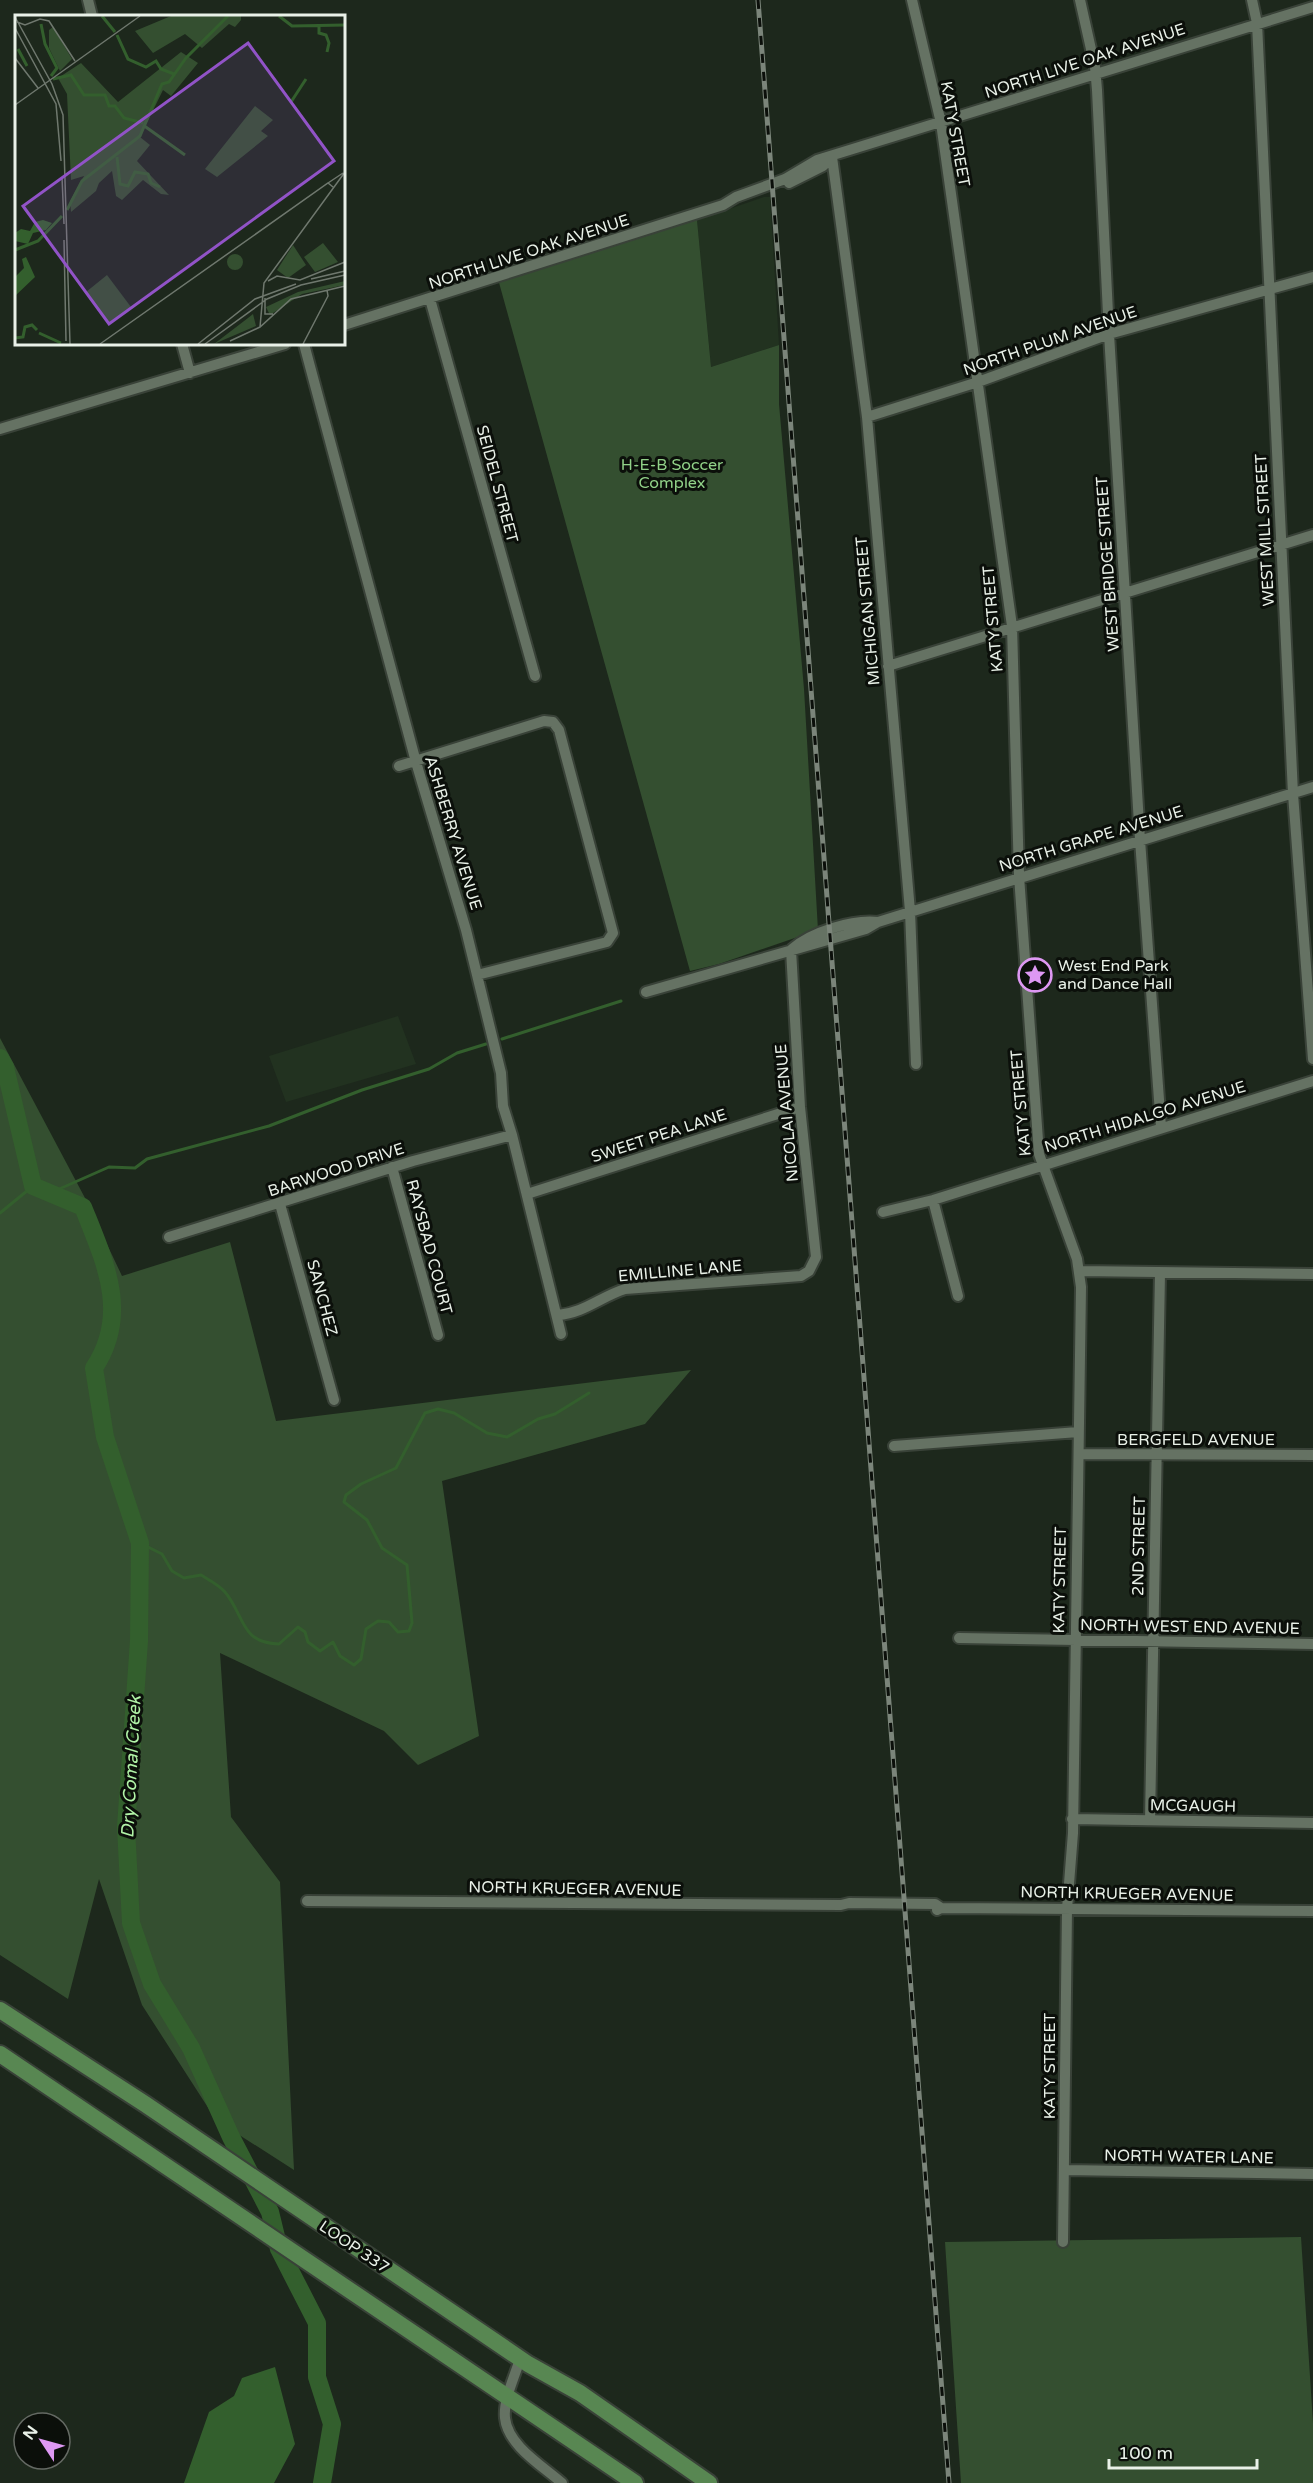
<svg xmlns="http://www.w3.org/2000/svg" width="1313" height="2483" viewBox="0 0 1313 2483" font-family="'Varela Round',sans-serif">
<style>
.built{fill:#223220}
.green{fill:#344f30}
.water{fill:#335f2d}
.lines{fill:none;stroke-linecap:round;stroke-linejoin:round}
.stream{stroke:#335f2d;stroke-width:3}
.river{stroke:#335f2d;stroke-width:18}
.minor-casing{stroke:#394238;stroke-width:14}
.primary-casing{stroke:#394238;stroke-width:20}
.minor{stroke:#657263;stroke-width:10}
.primary{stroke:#588752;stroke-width:16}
.rail-casing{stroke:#7b857a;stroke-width:5}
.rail{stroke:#0b0f0a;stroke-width:3;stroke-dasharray:9;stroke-linecap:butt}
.labels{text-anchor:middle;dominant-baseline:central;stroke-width:6;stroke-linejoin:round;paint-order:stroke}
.street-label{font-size:16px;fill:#e9f1e8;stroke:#0b0f0a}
.park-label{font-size:16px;fill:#91d288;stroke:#0b0f0a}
.poi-label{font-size:16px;fill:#e9f1e8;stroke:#0b0f0a;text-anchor:start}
.water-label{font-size:18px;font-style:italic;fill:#b1f4a7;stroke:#0b0f0a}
.inset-river{fill:none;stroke:#335f2d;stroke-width:3}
.inset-road{fill:none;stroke:#6f786e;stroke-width:1.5}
.view{fill:#9153c7;fill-opacity:0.15;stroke:#9153c7;stroke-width:3}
.inset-edge{fill:none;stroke:#e9f1e8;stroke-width:3}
</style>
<rect width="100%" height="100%" fill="#1d281c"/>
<path class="built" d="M764,197H770L779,345L711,367L697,220Z
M398,1016L416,1064L286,1102L269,1056Z"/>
<path class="green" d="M697,220L711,367L779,345V404L804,689L818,930L719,964L690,971L498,279Z
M0,1038L85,1198L122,1276L230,1242L276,1421L691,1370L645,1424L442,1481L479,1736L418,1765L384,1731L220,1653L231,1817L280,1882L294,2170L216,2120L142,2005L99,1879L68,1999L0,1955Z
M1301,2237L1313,2423V2483H961L945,2242Z"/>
<path class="water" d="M275,2367L295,2444L274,2483H184L209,2412L234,2396L242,2378Z"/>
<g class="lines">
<path class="stream" d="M502,1039L621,1001
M48,1194L109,1167L135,1168L147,1159L269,1126L362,1090L429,1069L457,1053L486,1044
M0,1213L33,1186
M140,1543L162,1554L172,1571L184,1578L201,1575C209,1580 219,1585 225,1592C245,1616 240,1643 279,1644L298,1627L305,1632L308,1642L320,1651L333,1642L340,1656L354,1665L361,1659L366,1629L378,1621L389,1622L398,1632L409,1631L412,1623L407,1565L382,1548L367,1520L344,1502L346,1495L361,1484L396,1468L425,1413L438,1409L454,1413L487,1433L507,1437L538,1419L555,1414L589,1393"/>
<path class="river" d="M0,1058L5,1067L33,1186L83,1207C105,1262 130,1314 94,1368L105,1437L140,1543L139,1641L126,1827L131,1923L152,1984L191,2048L231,2137L270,2212L279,2249L317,2323V2377L332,2424L322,2483"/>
<defs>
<path id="minor" d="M88,0L92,16
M912,0L941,123L1012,626L1019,876L1039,1154L1077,1259L1081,1287L1073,1833L1067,1909L1063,2242
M1080,0L1095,67L1097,90L1109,334L1140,840L1161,1127
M1252,0L1257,23L1293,794L1313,1059
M832,157L867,417L910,911L916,1064
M789,183L823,166L832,157
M430,299L535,676
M344,325L723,205L736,197L785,179L817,160L1313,7
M182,344L190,373
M304,344L416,762L466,930L501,1073L503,1106L512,1135L561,1334
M867,417L978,382L1109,334L1313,277
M0,429L285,344
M888,666L1313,535
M399,766L544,721L553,722L559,730L613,933L607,942L477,975
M792,949C811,932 853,919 878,922
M646,992L866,929L878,922L1313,787
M392,1167L438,1335
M527,1194L800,1107
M933,1200L958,1296
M280,1204L334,1400
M883,1212L933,1200L1313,1081
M169,1237L413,1161L512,1135
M1080,1271L1313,1274
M558,1315C584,1313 600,1297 625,1289L801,1276L809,1271L816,1257L800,1107L791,950
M894,1446L1078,1432
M1079,1454L1313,1455
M959,1638L1313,1644
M1072,1819L1313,1823
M1150,1820L1160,1273
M307,1901L841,1905L849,1903L935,1904L941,1908
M937,1910L941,1908L1313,1911
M1065,2170L1313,2174
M520,2359C515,2376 503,2400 505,2418C508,2446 543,2466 562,2483"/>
<path id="primary" d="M0,2010L145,2104L528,2364L580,2393L709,2483
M0,2054L635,2483"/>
</defs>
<use href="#minor" class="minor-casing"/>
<use href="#primary" class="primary-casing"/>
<use href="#minor" class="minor"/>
<use href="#primary" class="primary"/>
<defs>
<path id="rail" d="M758,0L949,2483"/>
</defs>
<use href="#rail" class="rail-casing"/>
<use href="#rail" class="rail"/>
</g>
<defs>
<symbol id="sight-ring" viewBox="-11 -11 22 22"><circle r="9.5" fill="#0b0f0a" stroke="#de98f3" stroke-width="1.5"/><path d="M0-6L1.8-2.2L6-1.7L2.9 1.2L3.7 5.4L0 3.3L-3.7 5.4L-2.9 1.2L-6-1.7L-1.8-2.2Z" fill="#de98f3"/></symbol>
</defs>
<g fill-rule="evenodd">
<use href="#sight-ring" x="1016" y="956" width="38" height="38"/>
</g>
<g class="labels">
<g class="street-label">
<text transform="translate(1085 61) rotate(-18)">NORTH LIVE OAK AVENUE</text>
<text transform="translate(955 134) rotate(80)">KATY STREET</text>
<text transform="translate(529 252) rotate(-18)">NORTH LIVE OAK AVENUE</text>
<text transform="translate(1050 341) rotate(-19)">NORTH PLUM AVENUE</text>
<text transform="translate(497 484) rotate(75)">SEIDEL STREET</text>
<text transform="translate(1265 530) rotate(-93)">WEST MILL STREET</text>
<text transform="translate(1108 564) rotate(-94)">WEST BRIDGE STREET</text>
<text transform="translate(868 611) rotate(-95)">MICHIGAN STREET</text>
<text transform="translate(993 619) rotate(-95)">KATY STREET</text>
<text transform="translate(453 833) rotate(73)">ASHBERRY AVENUE</text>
<text transform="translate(1091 839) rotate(-17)">NORTH GRAPE AVENUE</text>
<text transform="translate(1021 1103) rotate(-95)">KATY STREET</text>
<text transform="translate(787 1113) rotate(-95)">NICOLAI AVENUE</text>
<text transform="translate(1145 1117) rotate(-17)">NORTH HIDALGO AVENUE</text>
<text transform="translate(659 1136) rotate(-18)">SWEET PEA LANE</text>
<text transform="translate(336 1170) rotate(-18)">BARWOOD DRIVE</text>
<text transform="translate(429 1247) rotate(75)">RAYSBAD COURT</text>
<text transform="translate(680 1271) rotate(-5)">EMILLINE LANE</text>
<text transform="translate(322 1298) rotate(75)">SANCHEZ</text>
<text x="1196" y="1440">BERGFELD AVENUE</text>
<text transform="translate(1139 1546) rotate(-89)">2ND STREET</text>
<text transform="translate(1060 1580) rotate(-89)">KATY STREET</text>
<text transform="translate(1190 1627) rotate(1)">NORTH WEST END AVENUE</text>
<text transform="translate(1193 1806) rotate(1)">MCGAUGH</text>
<text transform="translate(575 1889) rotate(1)">NORTH KRUEGER AVENUE</text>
<text transform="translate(1127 1894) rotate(1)">NORTH KRUEGER AVENUE</text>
<text transform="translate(1050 2066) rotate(-90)">KATY STREET</text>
<text transform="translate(1189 2157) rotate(1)">NORTH WATER LANE</text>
<text transform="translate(354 2247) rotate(34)">LOOP 337</text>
</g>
<g class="park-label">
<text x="672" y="465">H-E-B Soccer<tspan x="672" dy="18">Complex</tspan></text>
</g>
<g class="poi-label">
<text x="1058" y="966">West End Park<tspan x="1058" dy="18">and Dance Hall</tspan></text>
</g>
<g class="water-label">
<text transform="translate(131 1767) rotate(-87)">Dry Comal Creek</text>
</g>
</g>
<g transform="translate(15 15)">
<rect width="330" height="330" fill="#1d281c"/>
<path d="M156,1H226V5L220,12L214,9L187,33L170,19L138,38L120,16ZM38,12L57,44L45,56L34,33V15ZM166,37L183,48L156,81L148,75L125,122L135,130L122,146L154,180L146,179L128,165L107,185L101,181L97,156L84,168L81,176L56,197L55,186L69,161L56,165L52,79L43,63L66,48L103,87ZM240,91L258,105L246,116L253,121L202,162L190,154ZM308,228L323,247L300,257L289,242ZM278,230L291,250L273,263L262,255ZM212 247a8 8 0 1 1 16 0a8 8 0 1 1-16 0ZM92,260L116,292L94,310L71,277ZM330,266V270L287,279L255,300L251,292L283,277ZM238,299L241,311L199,329L233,303Z" fill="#344f30"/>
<path d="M28,205L37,208L31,215L18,218L13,229L0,226V218L6,214L15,216L20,207ZM11,242L20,262L0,281V262L9,253L7,244Z" fill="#335f2d"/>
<path class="inset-river" d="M87,1L100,17M264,1L277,11L330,10M26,9L30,29L42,53L36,61M304,12V18L311,20L314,28L312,37M102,20L113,44L131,52L141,46L146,54L159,59M3,34L12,51M38,64L56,60L69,80H90L94,91H100L109,103L128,108M276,87L291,64M128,110L170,140M102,142L105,169L113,171L120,157L133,159L136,168L145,172M52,195L67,166L125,121L147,69L154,67L171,43L213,1M0,235L23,226L47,201M24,318L46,328M0,323L8,322L10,312L17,310L22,315"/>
<path class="inset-road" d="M0,2L37,69L48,100L55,329M2,7L10,10L25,4L34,6L60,46M0,13L41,89L46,146M0,43L23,73M0,90L125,1M47,162L49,209M313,168L328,158M49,225L51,326M296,264L330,256M253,266L262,261L285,265L330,247M250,283V299H258M245,312L249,268L330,157M215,326L245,312L276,284L330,271M85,329L313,168L318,172M183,329L240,284L281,269M190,329L252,284L286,270L330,260M288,329L313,281L312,275"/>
<path class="view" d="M233,28L319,146L94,309L8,191Z"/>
<rect width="330" height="330" class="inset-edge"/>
</g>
<g transform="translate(42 2441) rotate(306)"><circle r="28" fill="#0b0f0a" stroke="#646963" stroke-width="1.5"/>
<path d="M0-4.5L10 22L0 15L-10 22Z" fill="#de98f3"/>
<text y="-9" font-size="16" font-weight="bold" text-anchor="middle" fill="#e9f1e8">N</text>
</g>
<path d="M1109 2459v9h148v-9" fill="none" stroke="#e9f1e8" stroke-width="3"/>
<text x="1118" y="2459" font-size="18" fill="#e9f1e8" stroke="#0b0f0a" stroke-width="4.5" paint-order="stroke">100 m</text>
</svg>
